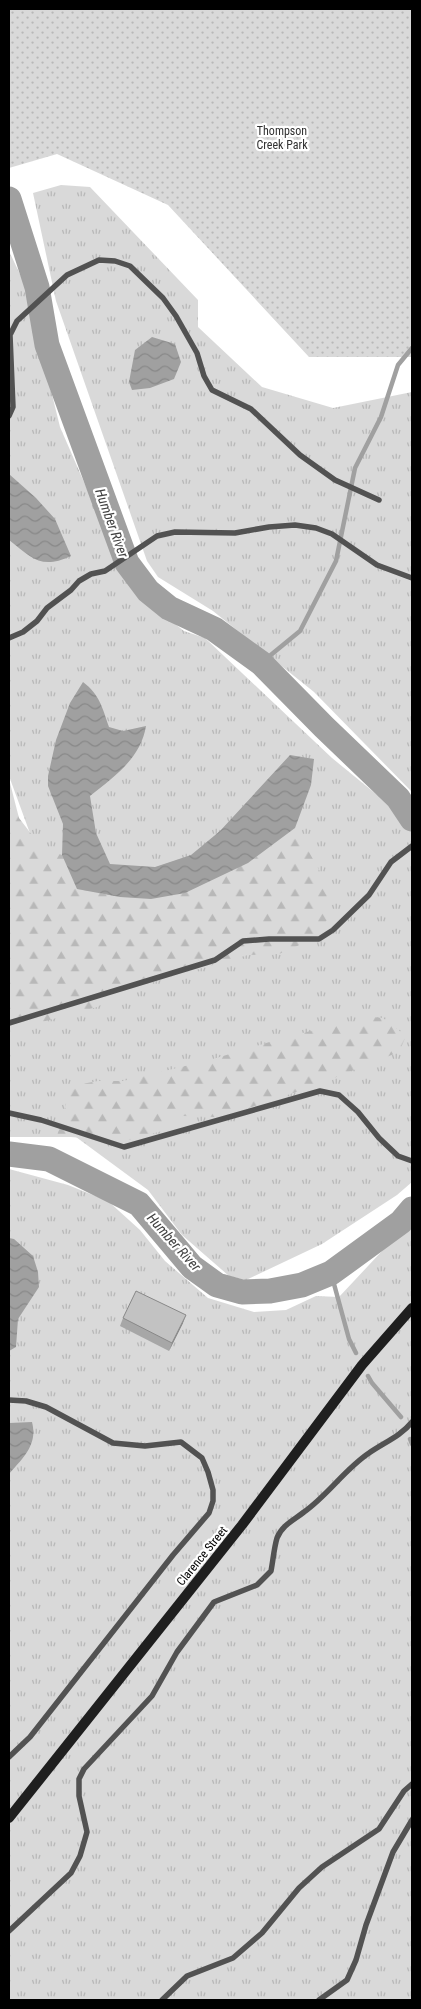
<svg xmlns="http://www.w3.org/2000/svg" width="421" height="2009" viewBox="0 0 421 2009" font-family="'Roboto Condensed',sans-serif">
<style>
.grass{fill:url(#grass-tufts)}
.forest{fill:url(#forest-firs)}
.park{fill:url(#park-dots)}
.water{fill:url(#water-waves)}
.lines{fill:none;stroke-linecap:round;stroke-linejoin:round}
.stream{stroke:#a0a0a0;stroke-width:4.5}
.river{stroke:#a0a0a0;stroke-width:25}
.lane{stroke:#525252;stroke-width:5.5}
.secondary{stroke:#1f1f1f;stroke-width:10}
.wall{fill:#a7a7a7}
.shaded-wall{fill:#888}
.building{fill:#c2c2c2;stroke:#888}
.labels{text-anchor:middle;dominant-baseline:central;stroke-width:4.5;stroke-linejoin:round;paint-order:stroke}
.park-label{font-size:12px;fill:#303030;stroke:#fff}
.street-label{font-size:12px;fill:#000;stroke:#fff}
.water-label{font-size:14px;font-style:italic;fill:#414141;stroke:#fff}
</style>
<defs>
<pattern id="grass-tufts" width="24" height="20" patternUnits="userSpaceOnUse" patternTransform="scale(1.25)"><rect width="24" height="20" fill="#d9d9d9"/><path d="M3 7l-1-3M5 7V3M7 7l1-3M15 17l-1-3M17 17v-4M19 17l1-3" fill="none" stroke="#b8b8b8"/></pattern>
<pattern id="forest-firs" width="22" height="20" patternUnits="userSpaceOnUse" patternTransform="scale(1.25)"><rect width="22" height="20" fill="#d9d9d9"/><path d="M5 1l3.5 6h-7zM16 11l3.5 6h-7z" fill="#b8b8b8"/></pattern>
<pattern id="park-dots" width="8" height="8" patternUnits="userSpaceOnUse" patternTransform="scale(1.25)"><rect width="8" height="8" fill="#d9d9d9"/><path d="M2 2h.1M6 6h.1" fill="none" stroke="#b8b8b8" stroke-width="1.8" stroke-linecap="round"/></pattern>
<pattern id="water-waves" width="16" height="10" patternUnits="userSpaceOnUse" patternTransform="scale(1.25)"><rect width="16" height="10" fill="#a0a0a0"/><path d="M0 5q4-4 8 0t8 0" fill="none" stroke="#888"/></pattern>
</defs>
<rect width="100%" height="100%" fill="#fff"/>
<path class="grass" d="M61,185L90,187L198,300V327L262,387L333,408L412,392V792L314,692L213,611L158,577L147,561L56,301L33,193Z
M9,251L25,285L60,427L114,551L145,600L184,631L205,638L332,758L398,812L412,832V1182L397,1195L322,1244L246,1280L229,1276L182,1235L148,1190L76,1137H9V908L50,888L9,776Z
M9,1169L68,1185L108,1201L140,1230L165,1261L208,1298L254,1312L286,1310L316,1296L339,1297L412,1219V2000H9Z"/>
<path class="forest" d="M9,779L19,818L42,848L62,855L77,889L120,897L151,899L248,863L295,828C310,855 331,882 332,914L311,940L279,954L248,955L129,989L97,1007L9,1031Z
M373,1017L383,1018L406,1036L399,1052L314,1086L243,1110L216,1117L183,1116L162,1131L125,1141L57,1136L71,1086L98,1081H123L210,1060L289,1036Z"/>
<path class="park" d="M9,9H412V357H309L168,205L57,154L9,168Z"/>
<path class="water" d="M152,337L175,344L181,362L174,379L150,388L132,390L129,382L135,350Z
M9,474L36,498L55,519L71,556C41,570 32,558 9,540Z
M83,682C100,695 102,707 109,727L123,731L146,726C141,758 114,777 90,796L96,833L110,864L155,867L191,855L220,831L290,755L314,759L311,785L295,828L248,863L185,893L151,899L120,897L77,889L62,855L63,824L48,786V776L56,740L70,703Z
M9,1238L14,1239L33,1256L38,1272L39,1287L18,1319L16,1347L9,1351Z
M32,1422C38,1445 23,1458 9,1474V1423Z"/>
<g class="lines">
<path class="stream" d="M261,663L300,631L336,561L355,468L381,417L398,365L412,348
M331,1273L349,1339L356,1353
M368,1376L372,1383L401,1417
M410,1439L412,1444"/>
<path class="river" d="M9,199L37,287L47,345L127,563L148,591L169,608L214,629L261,663L324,727L398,798L412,819
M9,1154L49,1159L139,1204L192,1267L217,1285L242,1292L270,1291L302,1285L331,1273L401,1222L412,1209"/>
<path class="lane" d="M9,416L13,407L10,335L17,321L67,275L99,260L115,261L130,266L163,298L176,316L197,353L204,376L212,390L251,409L300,455L335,480L379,500
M9,638L23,632L37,621L47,608L71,590L79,581L91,574L105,571L157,536L175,532L235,533L269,527L295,525L316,528L332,534L377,565L412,578
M9,1023L215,960L243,941L269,939H319L333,930L369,895L391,862L412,846
M9,1113L41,1120L124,1147L320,1091L339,1095L358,1112L379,1138L398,1156L412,1161
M9,1400L26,1401L46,1407L113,1443L145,1446L181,1442L202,1458L208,1472L213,1490V1501L209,1513L173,1555L30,1737L9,1757
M9,1931L71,1873L80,1856L87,1832L79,1796V1779L84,1769L152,1696L177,1652L214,1602L257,1585L271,1571C273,1561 274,1548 277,1538C282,1525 294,1520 304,1512C328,1495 345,1469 369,1453C383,1443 401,1436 412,1422
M162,2000L187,1976L233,1958L262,1933L299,1888L322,1867L379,1829L404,1791L412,1784
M319,2000L347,1980L356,1960L366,1925L393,1852L412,1820"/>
<path class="secondary" d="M9,1818L242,1525L362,1365L412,1308"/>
</g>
<path class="wall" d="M123,1318L183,1323L169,1351L120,1326Z"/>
<path class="shaded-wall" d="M186,1315L183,1323L169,1351L172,1343Z"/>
<path class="building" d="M136,1291L186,1315L172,1343L123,1318Z"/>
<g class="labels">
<g class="park-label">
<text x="282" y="131">Thompson<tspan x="282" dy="14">Creek Park</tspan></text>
</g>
<g class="street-label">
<text transform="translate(202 1556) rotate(-51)">Clarence Street</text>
</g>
<g class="water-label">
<text transform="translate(112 523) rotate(70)">Humber River</text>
<text transform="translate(174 1242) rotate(48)">Humber River</text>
</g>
</g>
<rect width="421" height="2009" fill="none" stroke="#000000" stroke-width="20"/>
</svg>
